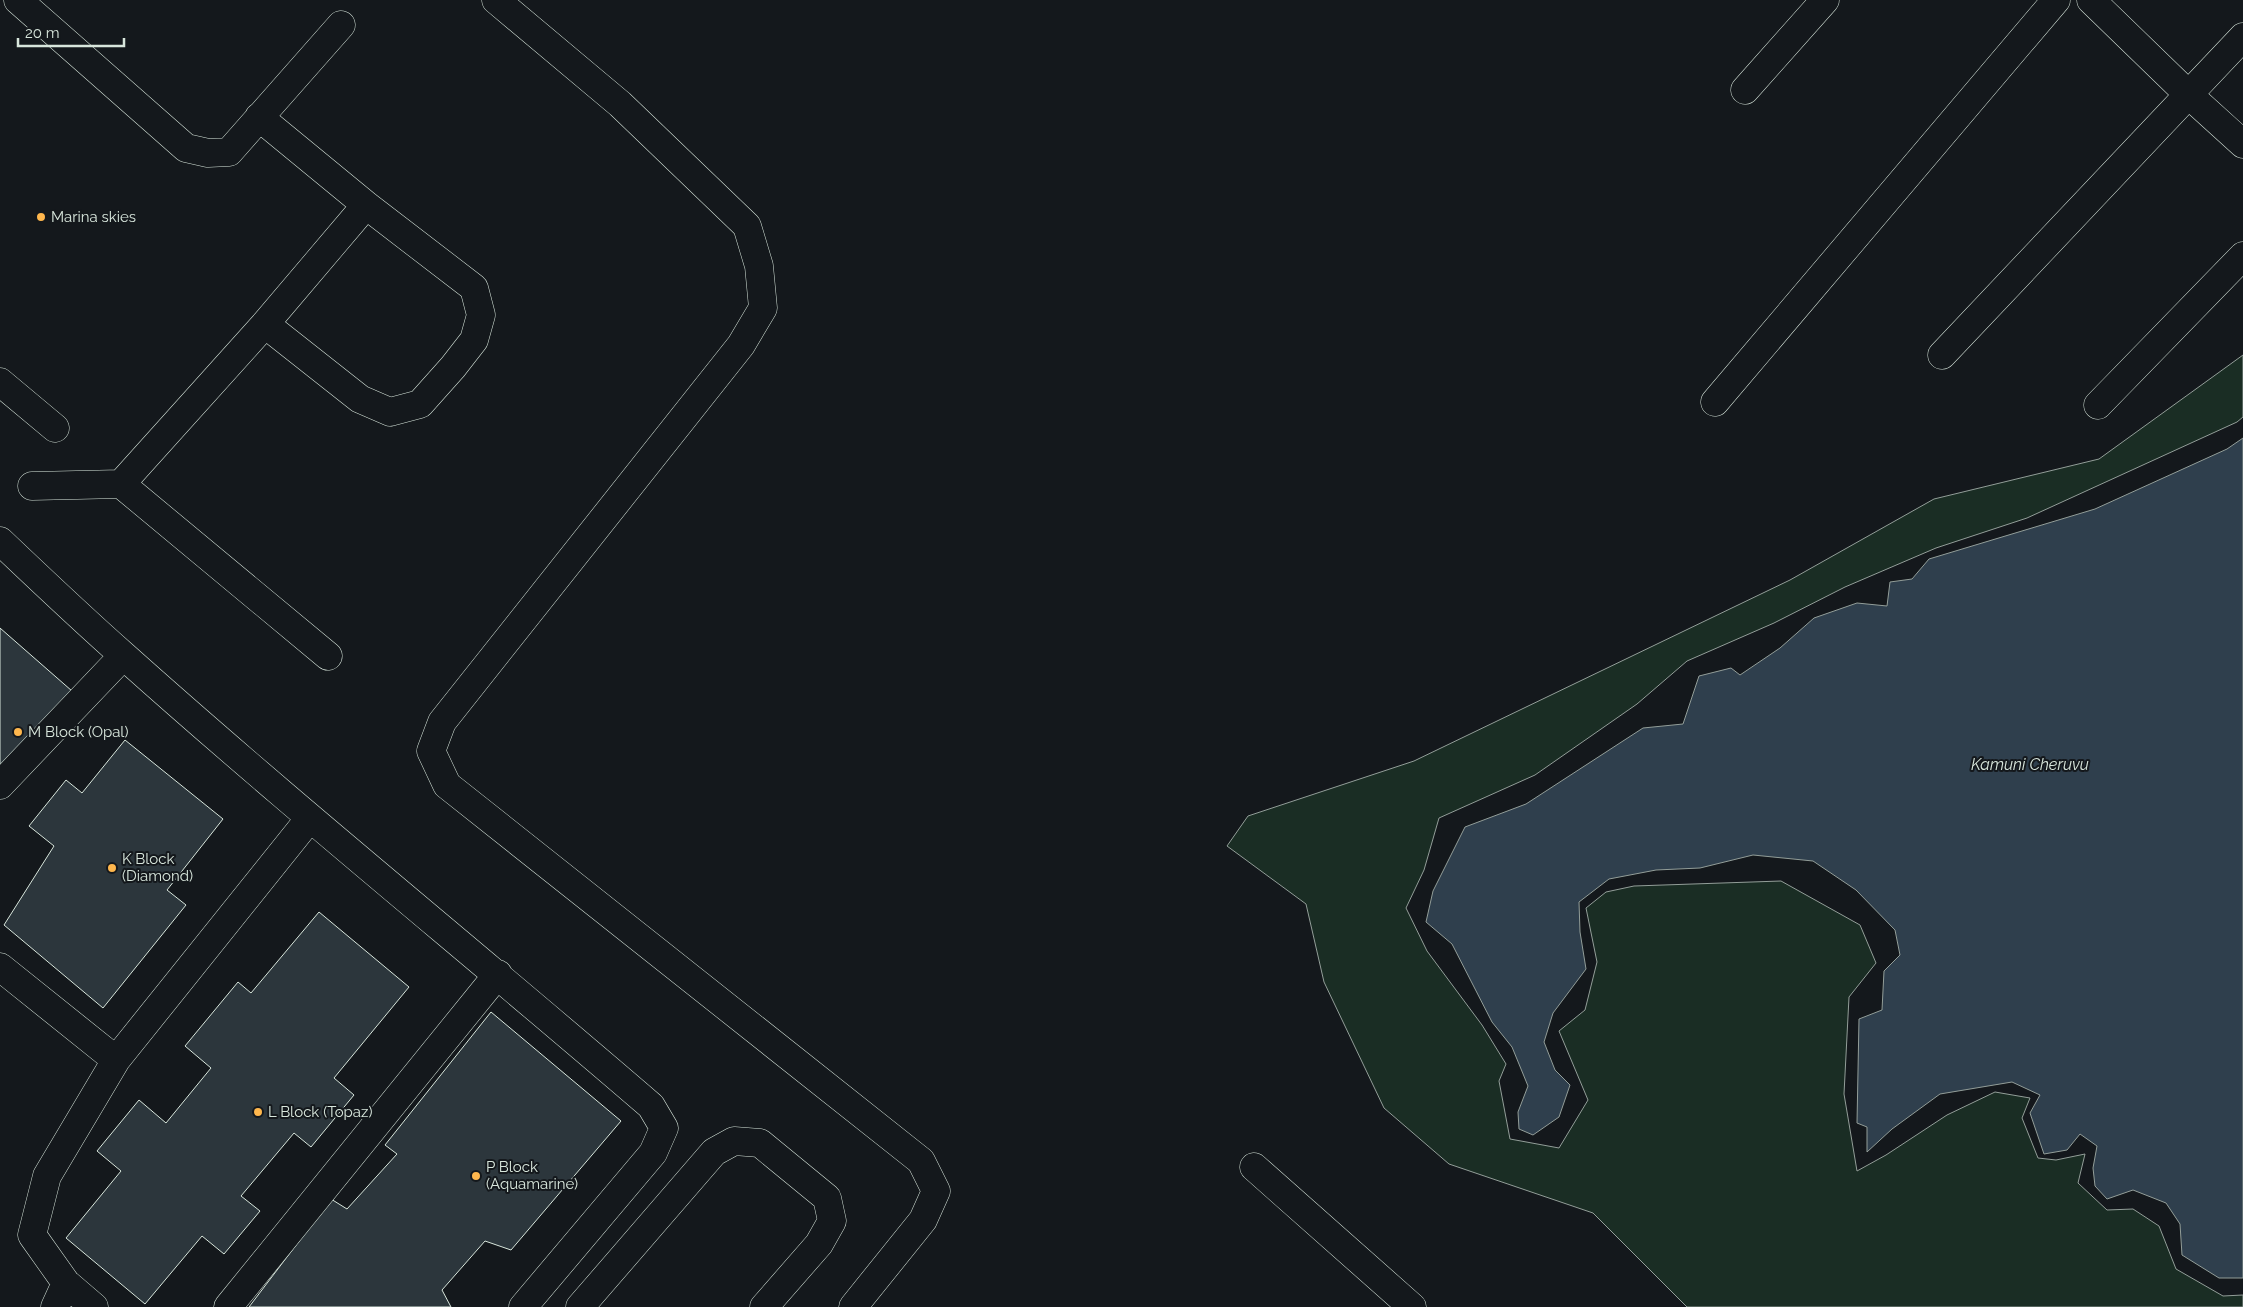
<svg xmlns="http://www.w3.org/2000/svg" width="2243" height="1307" viewBox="0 0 2243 1307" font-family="Raleway,sans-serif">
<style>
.green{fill:#1a2d24;stroke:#939e99}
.water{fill:#2f3f4d;stroke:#939e99}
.building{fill:#2c363c;stroke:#d8e6dc}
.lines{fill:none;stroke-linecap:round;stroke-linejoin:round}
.street-casing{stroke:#d8e6dc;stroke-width:29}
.street{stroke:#14181c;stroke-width:28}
.poi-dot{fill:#ffb74d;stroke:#14181c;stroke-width:2}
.labels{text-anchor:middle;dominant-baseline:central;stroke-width:4;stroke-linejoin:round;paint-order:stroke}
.poi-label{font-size:15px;fill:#d8e6dc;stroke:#14181c;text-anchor:start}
.water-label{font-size:16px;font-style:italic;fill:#d8e6dc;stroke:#14181c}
</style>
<rect width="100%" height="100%" fill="#14181c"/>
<path class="green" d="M2243,355V417L2237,422L2027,518L1936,548L1845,587L1774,623L1687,661L1637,704L1535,775L1439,818L1424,870L1406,908L1427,951L1482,1025L1506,1064L1499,1081L1510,1139L1559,1148L1588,1100L1559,1031L1585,1010L1597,962L1586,908L1606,892L1634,886L1781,881L1860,925L1876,963L1849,997L1844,1094L1857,1171L1886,1155L1947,1115L1995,1092L2030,1098L2022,1118L2038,1158L2056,1160L2085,1154L2078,1183L2107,1210L2133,1209L2159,1226L2176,1269L2223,1296L2243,1295V1307H1687L1593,1213L1449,1164L1384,1108L1324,982L1306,904L1227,846L1248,816L1414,761L1790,580L1934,499L2099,459Z"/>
<path class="water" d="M2243,438V1278H2219L2182,1255L2180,1224L2166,1203L2133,1190L2107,1199L2095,1186L2093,1168L2097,1146L2080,1134L2067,1150L2044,1154L2030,1113L2040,1095L2012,1082L1940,1094L1892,1129L1867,1152V1127L1857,1123L1859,1019L1882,1010L1884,971L1900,955L1895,930L1856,890L1813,861L1753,855L1700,868L1656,870L1609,879L1579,902L1580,932L1586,969L1553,1013L1544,1042L1555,1070L1570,1085L1559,1117L1533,1135L1519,1129L1518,1112L1528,1086L1512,1047L1492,1022L1452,944L1426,922L1433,891L1465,827L1526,804L1643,728L1683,724L1699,676L1731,668L1740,675L1780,648L1814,618L1857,603L1887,606L1890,582L1912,579L1929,559L2095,509L2227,449Z"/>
<path class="building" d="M0,628L72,691L0,773Z
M125,740L223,819L167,890L186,905L103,1008L4,925L54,846L29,826L66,780L82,793Z
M319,912L409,987L334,1078L354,1095L311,1147L294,1133L241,1196L260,1211L224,1254L202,1236L145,1304L66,1238L121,1171L97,1151L139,1100L166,1123L211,1068L185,1046L238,982L251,993Z
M491,1012L621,1121L511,1250L485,1241L442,1290L451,1307H249L331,1199L347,1209L397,1154L385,1145Z"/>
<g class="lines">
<defs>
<path id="street" d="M18,0L186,148L208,153L229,152L341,25
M496,0L620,104L747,226L759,266L763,308L741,345L442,722L431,751L447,785L921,1161L936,1191L923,1220L853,1307
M2091,0L2189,95L2243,144
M1745,90L1825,0
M265,324L360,399L390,412L420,404L453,367L474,340L481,315L474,288L366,205
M1942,355L2243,37
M0,382L55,428
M1715,402L2056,0
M2098,405L2243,256
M121,484L265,324L366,205L259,117
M32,486L121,484L328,656
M0,541C41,580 82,619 124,656C296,810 476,955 651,1106L664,1128L653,1153L523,1307
M0,785L123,656
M0,967L116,1060
M1254,1167L1412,1307
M66,1283L94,1307
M55,1307L66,1283L32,1235L47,1176L116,1060L310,818
M228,1307L498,974
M580,1307L714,1152L734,1141L760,1143L827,1198L832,1221L819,1244L764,1307"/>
</defs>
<use href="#street" class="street-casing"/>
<use href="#street" class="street"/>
</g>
<g class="poi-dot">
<circle cx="41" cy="217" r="5"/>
<circle cx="18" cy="732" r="5"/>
<circle cx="112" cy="868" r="5"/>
<circle cx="258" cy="1112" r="5"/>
<circle cx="476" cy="1176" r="5"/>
</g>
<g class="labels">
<g class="poi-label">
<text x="51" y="217">Marina skies</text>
<text x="28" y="732">M Block (Opal)</text>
<text x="122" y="859">K Block<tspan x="122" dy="17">(Diamond)</tspan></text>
<text x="268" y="1112">L Block (Topaz)</text>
<text x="486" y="1167">P Block<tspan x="486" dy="17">(Aquamarine)</tspan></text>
</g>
<g class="water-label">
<text x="2030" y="764">Kamuni Cheruvu</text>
</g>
</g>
<path d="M18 38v8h106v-8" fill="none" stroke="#d8e6dc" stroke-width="2.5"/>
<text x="25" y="38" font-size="15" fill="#d8e6dc" stroke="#14181c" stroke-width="4" paint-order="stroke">20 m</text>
</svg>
